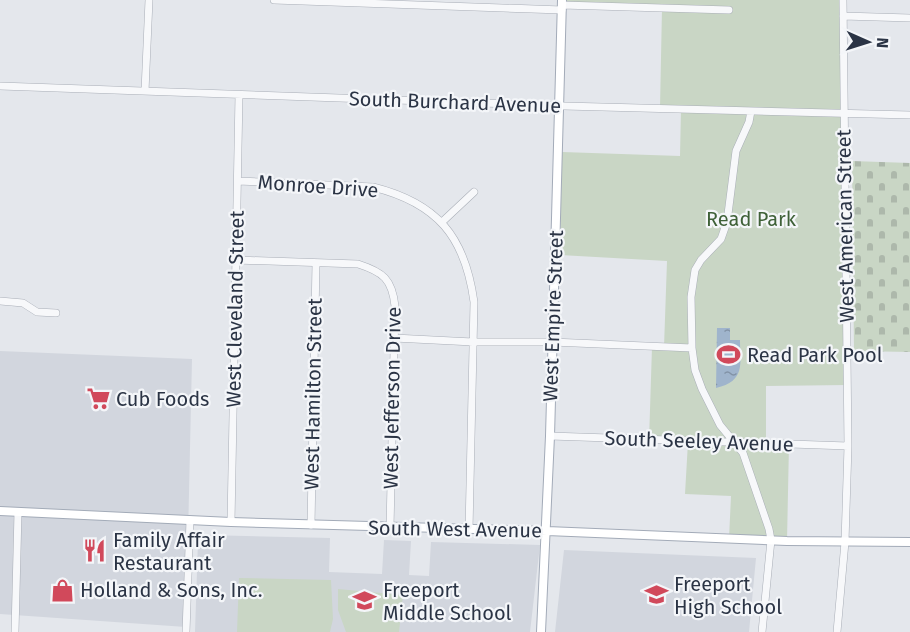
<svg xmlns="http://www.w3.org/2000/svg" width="910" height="632" viewBox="0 0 910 632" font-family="'Fira Sans',sans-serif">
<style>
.built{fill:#d2d6de}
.green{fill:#c9d6c5}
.cemetery{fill:url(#cemetery-stones)}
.water{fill:url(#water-ripples)}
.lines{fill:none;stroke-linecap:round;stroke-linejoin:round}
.minor-casing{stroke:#a9aeb7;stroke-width:8}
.major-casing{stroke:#a3abb8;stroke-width:10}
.minor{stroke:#f7f8fa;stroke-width:7}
.major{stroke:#fff;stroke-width:8}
.labels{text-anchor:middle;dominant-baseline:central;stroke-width:4.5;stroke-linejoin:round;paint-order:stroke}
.street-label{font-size:20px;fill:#2b3445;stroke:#f4f6f9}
.park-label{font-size:20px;fill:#3f6138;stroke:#f4f6f9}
.poi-label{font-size:20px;fill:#2b3445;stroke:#f4f6f9;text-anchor:start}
</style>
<defs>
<pattern id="cemetery-stones" width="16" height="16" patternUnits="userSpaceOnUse" patternTransform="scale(1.5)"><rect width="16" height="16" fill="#c9d6c5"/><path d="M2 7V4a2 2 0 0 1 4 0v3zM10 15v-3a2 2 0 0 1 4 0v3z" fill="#adb8ab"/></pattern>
<pattern id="water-ripples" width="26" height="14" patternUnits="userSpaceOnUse" patternTransform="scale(1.5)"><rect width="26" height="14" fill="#9fb4cc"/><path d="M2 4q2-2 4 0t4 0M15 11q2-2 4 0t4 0" fill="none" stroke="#8293a7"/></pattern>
</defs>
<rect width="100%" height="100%" fill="#e4e7ec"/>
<path class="built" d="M0,351L192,359L186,627L0,614Z
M204,535L330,538L329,572L382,574L384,540L411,541L409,575L429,576L431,542L540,545L530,632H195L198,541Z
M564,550L756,558L749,632H555Z"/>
<path class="green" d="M562,0H842L847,385L766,386V444H789L787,541L729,539L731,496L685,494L688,442L649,441L652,347H664L667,261L560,255L562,152L680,156L681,109L660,108L662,8L562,5Z
M239,578L331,580L333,619L330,632H237Z
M338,589L403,595L399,632H346L338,610Z"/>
<path class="cemetery" d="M852,161L910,163V352L854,351Z"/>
<path class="water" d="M717,328H730V340H740C740,364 746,381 716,388Z"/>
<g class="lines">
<defs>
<path id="minor" d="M274,0L562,10
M562,5L729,10
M843,16L910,18
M0,86L564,106L910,115
M145,91L149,0
M751,111L749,122L736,151L727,222L721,239L701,260L695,270L691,297L692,348L695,370L702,389L720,425L743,453L769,529L771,540L762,632
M238,181L373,187C437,203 465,236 474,302L469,530
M442,222L474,192
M237,260L358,264C383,272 392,279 395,306L390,528
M0,301L23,303L37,312L56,313
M394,338L473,342H552L692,348
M550,436L848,446
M231,522L239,95
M311,525L316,263
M15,632L18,512
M186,632L190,520
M837,632L845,542L848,446L843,0"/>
<path id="major" d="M0,511L231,522L547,531L787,541L910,542
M541,632L550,436L562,0"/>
</defs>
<use href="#minor" class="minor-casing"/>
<use href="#major" class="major-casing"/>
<use href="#minor" class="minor"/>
<use href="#major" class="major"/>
</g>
<defs>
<symbol id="stadium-bare" viewBox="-9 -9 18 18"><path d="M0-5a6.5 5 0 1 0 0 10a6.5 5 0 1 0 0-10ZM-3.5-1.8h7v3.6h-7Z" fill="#d1495b" stroke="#f4f6f9" stroke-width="2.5" paint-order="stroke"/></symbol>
<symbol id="supermarket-bare" viewBox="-9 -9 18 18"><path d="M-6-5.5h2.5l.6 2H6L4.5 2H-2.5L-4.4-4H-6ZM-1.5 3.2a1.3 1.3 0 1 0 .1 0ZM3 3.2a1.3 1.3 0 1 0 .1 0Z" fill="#d1495b" stroke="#f4f6f9" stroke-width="2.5" paint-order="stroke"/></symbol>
<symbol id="restaurant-bare" viewBox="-9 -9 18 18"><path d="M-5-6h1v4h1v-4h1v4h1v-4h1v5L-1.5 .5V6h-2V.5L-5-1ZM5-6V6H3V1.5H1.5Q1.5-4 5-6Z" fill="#d1495b" stroke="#f4f6f9" stroke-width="2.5" paint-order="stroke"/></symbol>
<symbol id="shop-bare" viewBox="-9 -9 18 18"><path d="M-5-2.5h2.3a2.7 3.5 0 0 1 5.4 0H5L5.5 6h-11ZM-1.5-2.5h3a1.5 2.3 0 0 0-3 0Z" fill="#d1495b" stroke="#f4f6f9" stroke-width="2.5" paint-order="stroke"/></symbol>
<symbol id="school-bare" viewBox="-9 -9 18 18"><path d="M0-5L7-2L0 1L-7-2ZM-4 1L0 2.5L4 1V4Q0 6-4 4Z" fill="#d1495b" stroke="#f4f6f9" stroke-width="2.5" paint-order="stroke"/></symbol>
</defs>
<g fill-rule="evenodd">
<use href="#stadium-bare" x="712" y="338" width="33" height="33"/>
<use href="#supermarket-bare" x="82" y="382" width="33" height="33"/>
<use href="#restaurant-bare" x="78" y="534" width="33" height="33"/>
<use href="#shop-bare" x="46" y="574" width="33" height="33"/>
<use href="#school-bare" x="640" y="578" width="33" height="33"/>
<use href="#school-bare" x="348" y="584" width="33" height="33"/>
</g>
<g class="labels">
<g class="street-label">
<text transform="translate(455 102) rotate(2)">South Burchard Avenue</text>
<text transform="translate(318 186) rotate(4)">Monroe Drive</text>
<text transform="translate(845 226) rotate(-91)">West American Street</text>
<text transform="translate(235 309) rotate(-89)">West Cleveland Street</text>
<text transform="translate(553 316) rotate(-88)">West Empire Street</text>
<text transform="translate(313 394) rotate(-89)">West Hamilton Street</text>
<text transform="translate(392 398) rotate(-89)">West Jefferson Drive</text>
<text transform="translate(699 441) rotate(2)">South Seeley Avenue</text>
<text transform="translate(455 529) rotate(1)">South West Avenue</text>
</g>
<g class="park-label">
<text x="751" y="219">Read Park</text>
</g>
<g class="poi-label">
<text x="747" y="355">Read Park Pool</text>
<text x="116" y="399">Cub Foods</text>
<text x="113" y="540">Family Affair<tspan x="113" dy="23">Restaurant</tspan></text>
<text x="674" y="584">Freeport<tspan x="674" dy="23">High School</tspan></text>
<text x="80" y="590">Holland &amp; Sons, Inc.</text>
<text x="383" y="590">Freeport<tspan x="383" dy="23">Middle School</tspan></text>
</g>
</g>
<g transform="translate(868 42) rotate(93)" stroke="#f4f6f9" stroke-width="4.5" paint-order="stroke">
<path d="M0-4.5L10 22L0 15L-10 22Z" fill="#2b3445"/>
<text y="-9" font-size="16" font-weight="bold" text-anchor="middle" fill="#2b3445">N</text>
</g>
</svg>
